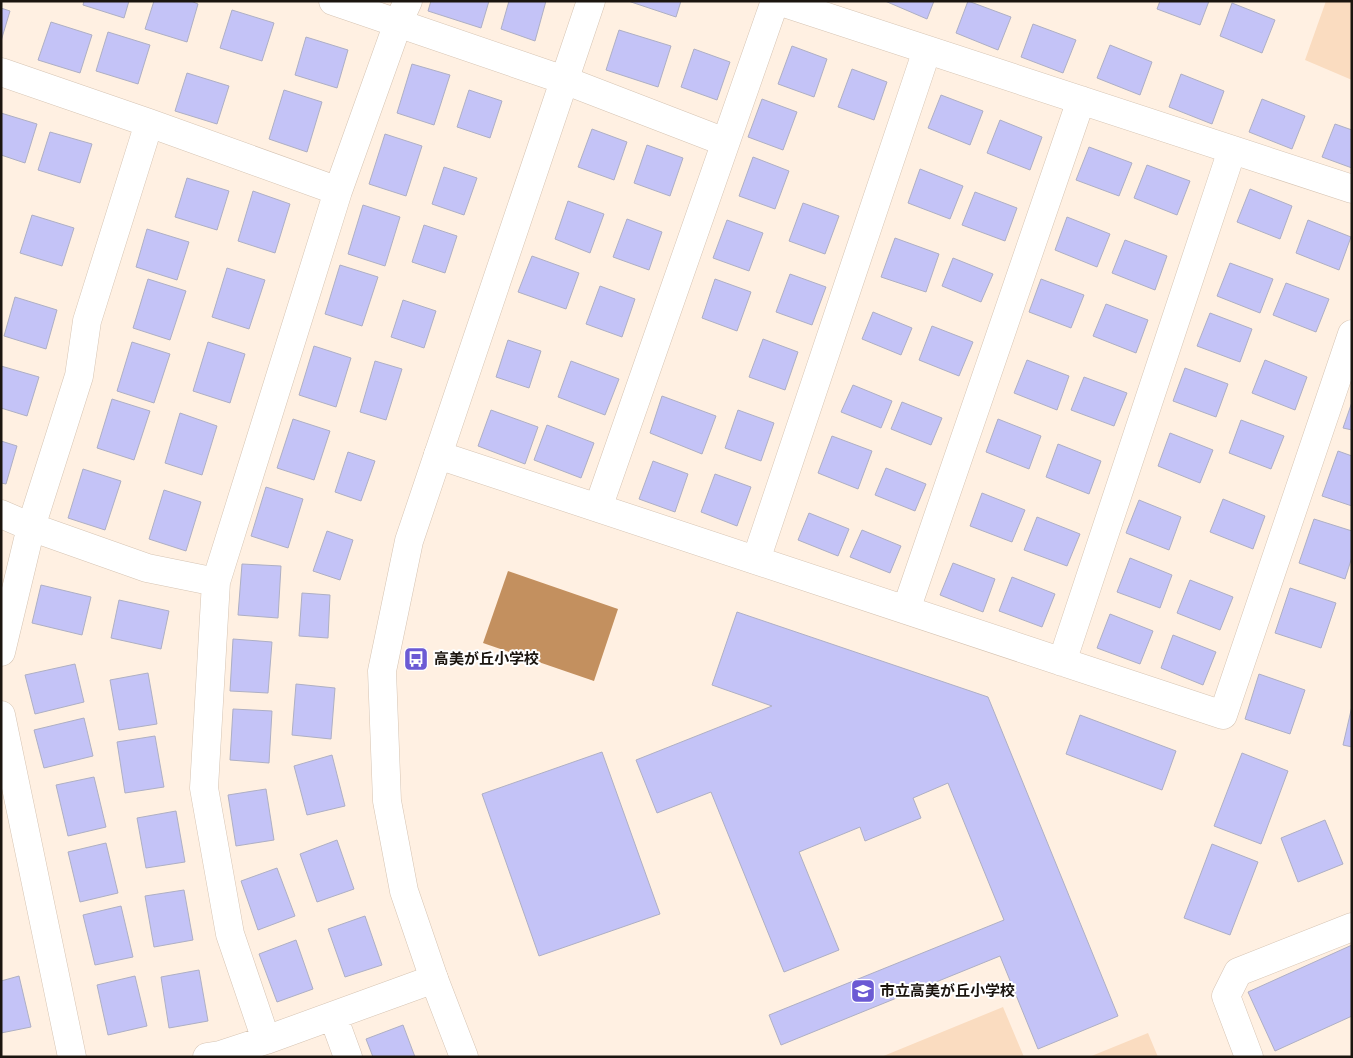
<svg xmlns="http://www.w3.org/2000/svg" width="1353" height="1058" viewBox="0 0 1353 1058" font-family="Karla,'Noto Sans JP',sans-serif">
<style>
.green{fill:#fadcc0}
.water{fill:#c3905f}
.building{fill:#c4c3f7;stroke:#aeafc4}
.lines{fill:none;stroke-linecap:round;stroke-linejoin:round}
.minor-casing{stroke:#d6c4b3;stroke-width:29}
.tertiary-casing{stroke:#d6c4b3;stroke-width:29}
.minor{stroke:#fff;stroke-width:28}
.tertiary{stroke:#fff;stroke-width:28}
.labels{text-anchor:middle;dominant-baseline:central;stroke-width:4;stroke-linejoin:round;paint-order:stroke}
.poi-label{font-size:15px;font-weight:bold;fill:#1b150f;stroke:#fff;text-anchor:start}
</style>
<rect width="100%" height="100%" fill="#fff0e2"/>
<path class="green" d="M1326,1H1352V80L1305,60Z
M1003,1007L1024,1057H881Z
M1148,1033L1158,1057H1089Z"/>
<path class="water" d="M508,571L618,609L594,681L483,643Z"/>
<path class="building" d="M84,1H129L124,18L83,5Z
M154,1H191L198,4L187,42L145,29Z
M431,1H489L481,28L428,11Z
M509,1H546L535,41L501,29Z
M628,1H681L676,17Z
M885,1H934L927,19Z
M968,1L1011,17L998,50L956,33Z
M1160,1H1209L1200,25L1157,9Z
M1232,3L1275,20L1262,53L1220,36Z
M1,8L10,11L1,41Z
M232,10L274,23L262,61L220,48Z
M51,22L92,35L80,73L38,60Z
M1033,24L1076,40L1063,73L1021,57Z
M619,30L671,46L658,87L606,70Z
M108,32L150,45L138,84L96,71Z
M306,37L348,50L337,88L295,75Z
M1110,45L1152,62L1140,95L1097,78Z
M792,46L827,59L814,97L778,84Z
M694,49L730,62L717,100L681,87Z
M412,64L450,75L434,125L397,113Z
M852,69L887,82L874,120L838,107Z
M187,73L229,86L217,124L175,111Z
M1181,74L1224,91L1212,124L1169,107Z
M284,90L322,102L307,152L269,139Z
M469,90L502,101L490,138L457,127Z
M941,95L983,111L970,145L928,128Z
M762,99L797,112L783,150L748,137Z
M1262,99L1305,116L1292,149L1249,132Z
M1,113L37,124L25,163L1,155Z
M1000,120L1042,137L1030,170L987,153Z
M1335,124L1352,130V168L1322,157Z
M592,129L627,142L614,180L578,167Z
M50,132L92,144L80,183L38,170Z
M385,134L422,146L406,196L369,184Z
M647,145L683,158L670,196L634,183Z
M1089,147L1132,163L1119,196L1076,180Z
M753,157L789,171L775,209L739,196Z
M1147,165L1190,181L1177,215L1134,198Z
M444,167L477,178L464,215L432,204Z
M920,169L963,186L950,219L908,203Z
M187,178L229,191L217,230L175,217Z
M1250,189L1292,206L1280,239L1237,222Z
M253,191L290,204L275,253L238,241Z
M975,192L1017,208L1005,241L962,225Z
M568,201L604,214L590,253L555,239Z
M803,203L839,216L825,254L789,241Z
M363,205L400,217L385,266L348,254Z
M32,215L74,228L62,266L20,253Z
M1067,217L1110,234L1097,267L1055,250Z
M627,219L662,232L649,270L613,257Z
M727,220L763,233L749,271L713,258Z
M1308,220L1351,237L1339,270L1296,253Z
M424,225L457,236L445,273L412,262Z
M147,229L189,242L177,280L136,267Z
M895,238L939,254L926,292L881,277Z
M1125,240L1167,256L1155,290L1112,273Z
M532,256L579,273L566,309L518,292Z
M953,258L993,274L981,302L942,286Z
M1230,263L1273,279L1260,313L1217,296Z
M340,265L378,277L362,326L325,314Z
M227,268L265,280L249,329L212,317Z
M790,274L826,287L812,325L776,312Z
M148,279L186,291L170,340L133,328Z
M715,279L751,292L737,331L702,318Z
M1041,279L1084,295L1071,328L1029,312Z
M1286,283L1329,299L1316,332L1273,315Z
M600,286L635,299L622,337L586,324Z
M15,297L57,310L46,349L4,336Z
M403,300L436,311L424,348L391,337Z
M1106,304L1148,320L1136,353L1093,336Z
M873,312L912,328L901,355L862,339Z
M1210,313L1252,329L1240,362L1197,346Z
M932,326L973,342L959,376L919,360Z
M763,339L798,352L785,390L749,377Z
M508,340L541,351L529,388L496,377Z
M132,342L170,354L154,403L117,391Z
M208,342L245,354L230,403L193,391Z
M314,346L351,358L336,407L299,395Z
M1027,360L1069,376L1057,410L1014,393Z
M1265,360L1307,377L1295,410L1252,393Z
M375,361L402,369L386,420L360,412Z
M571,361L619,379L605,415L558,397Z
M1,366L39,377L27,416L1,408Z
M1185,368L1228,384L1216,417L1173,401Z
M1084,377L1127,393L1114,426L1071,410Z
M853,385L892,401L881,428L841,412Z
M662,396L716,416L702,454L650,433Z
M112,399L150,411L134,460L97,448Z
M902,402L942,418L931,445L891,429Z
M1352,402V430L1343,428Z
M491,410L538,427L525,464L478,446Z
M738,410L774,423L761,461L725,448Z
M180,413L217,426L202,475L165,463Z
M293,419L330,431L314,480L277,468Z
M998,419L1041,436L1029,469L986,452Z
M1241,420L1284,436L1271,469L1229,453Z
M547,425L594,443L581,478L534,460Z
M1170,433L1213,450L1200,483L1158,466Z
M832,436L872,451L858,489L818,473Z
M1,441L17,446L6,484L1,483Z
M1058,444L1101,461L1089,494L1046,477Z
M1338,451L1352,456V506L1322,496Z
M348,452L375,461L361,501L335,492Z
M653,461L688,474L675,512L639,499Z
M886,468L926,484L915,511L875,495Z
M83,469L121,481L105,530L68,518Z
M715,474L751,487L737,526L701,512Z
M266,487L303,499L288,548L251,536Z
M164,490L201,502L186,551L149,539Z
M982,493L1025,510L1012,542L970,526Z
M1223,499L1265,516L1253,549L1210,532Z
M1139,500L1181,517L1169,550L1126,533Z
M809,513L849,529L838,556L798,540Z
M1037,517L1080,534L1067,566L1024,550Z
M1314,519L1352,531V557L1345,579L1299,563Z
M862,530L901,546L890,573L850,557Z
M327,531L353,540L340,580L313,571Z
M1130,558L1172,575L1160,608L1117,592Z
M953,563L995,579L983,612L940,595Z
M242,564L281,566L278,618L238,615Z
M1012,577L1055,594L1042,627L999,611Z
M1190,580L1233,597L1220,630L1177,613Z
M41,585L91,597L82,635L32,623Z
M1290,588L1336,603L1321,648L1275,633Z
M302,593L330,595L328,638L299,636Z
M119,600L169,611L161,649L111,638Z
M737,612L988,697L1118,1016L1038,1049L1000,956L781,1045L769,1015L1004,920L948,783L913,798L921,818L865,841L860,827L799,852L839,950L784,972L711,792L657,813L636,760L772,706L712,685Z
M1110,614L1153,631L1140,664L1097,648Z
M1173,635L1216,652L1203,685L1161,668Z
M233,639L272,642L268,693L230,691Z
M75,664L84,702L35,714L25,675Z
M148,673L157,724L119,730L110,680Z
M1259,674L1305,690L1290,734L1245,719Z
M296,684L335,688L331,739L292,735Z
M1352,706V747L1343,745Z
M233,709L272,711L269,763L230,760Z
M1080,715L1176,751L1162,790L1066,754Z
M84,718L93,756L44,768L34,730Z
M155,736L164,787L125,793L117,742Z
M602,752L660,914L539,956L482,794Z
M1242,753L1288,771L1261,844L1214,826Z
M332,755L345,806L307,815L294,766Z
M94,777L106,827L68,836L56,785Z
M266,789L274,840L236,846L228,795Z
M176,811L185,862L146,868L137,818Z
M1325,820L1343,864L1298,882L1281,838Z
M337,840L354,889L317,902L300,854Z
M106,843L118,893L80,902L68,852Z
M1212,844L1258,862L1230,935L1184,918Z
M277,868L295,916L258,930L241,881Z
M184,890L193,940L154,947L145,896Z
M121,906L133,957L95,965L83,915Z
M365,916L382,965L345,977L328,929Z
M296,940L313,989L277,1002L259,954Z
M1352,945V1016L1275,1051L1248,992Z
M199,970L208,1021L169,1028L161,977Z
M19,976L31,1027L1,1033V981Z
M135,976L147,1026L108,1035L97,985Z
M403,1025L415,1057H373L366,1039Z"/>
<g class="lines">
<defs>
<path id="minor" d="M778,1L1352,189
M1,72L149,123L338,191
M564,80L725,142
M438,455L1223,715L1352,334
M598,508L775,1
M1,514L31,527L147,568L216,582
M756,560L927,50
M906,610L1081,100
M1,652L31,527L79,376L87,321L149,123
M1062,662L1232,150
M1,715L72,1057
M333,1016L348,1057
M266,1040L230,934L204,788L216,582L338,191L398,23L408,1
M207,1057L220,1055L266,1040L434,979"/>
<path id="tertiary" d="M333,1L564,80
M464,1057L434,979L404,891L387,801L382,671L409,541L591,1
M1249,1057L1226,996L1238,972L1352,927"/>
</defs>
<use href="#minor" class="minor-casing"/>
<use href="#tertiary" class="tertiary-casing"/>
<use href="#minor" class="minor"/>
<use href="#tertiary" class="tertiary"/>
</g>
<defs>
<symbol id="bus-square" viewBox="-11 -11 22 22"><rect x="-9" y="-9" width="18" height="18" rx="4" fill="#6b5ad4" stroke="#fff"/><path d="M-5-6H5V4H4V6H2V4H-2V6H-4V4H-5ZM-3.5-4V0h7V-4ZM-3.5 1.2v1.5H-2V1.2ZM2 1.2v1.5H3.5V1.2Z" fill="#fff"/></symbol>
<symbol id="school-square" viewBox="-11 -11 22 22"><rect x="-9" y="-9" width="18" height="18" rx="4" fill="#6b5ad4" stroke="#fff"/><path d="M0-5L7-2L0 1L-7-2ZM-4 1L0 2.5L4 1V4Q0 6-4 4Z" fill="#fff"/></symbol>
</defs>
<g fill-rule="evenodd">
<use href="#bus-square" x="402" y="645" width="28" height="28"/>
<use href="#school-square" x="849" y="977" width="28" height="28"/>
</g>
<g class="labels">
<g class="poi-label">
<text x="434" y="659">高美が丘小学校</text>
<text x="880" y="991">市立高美が丘小学校</text>
</g>
</g>
<rect width="1353" height="1058" fill="none" stroke="#1b150f" stroke-width="5"/>
</svg>
